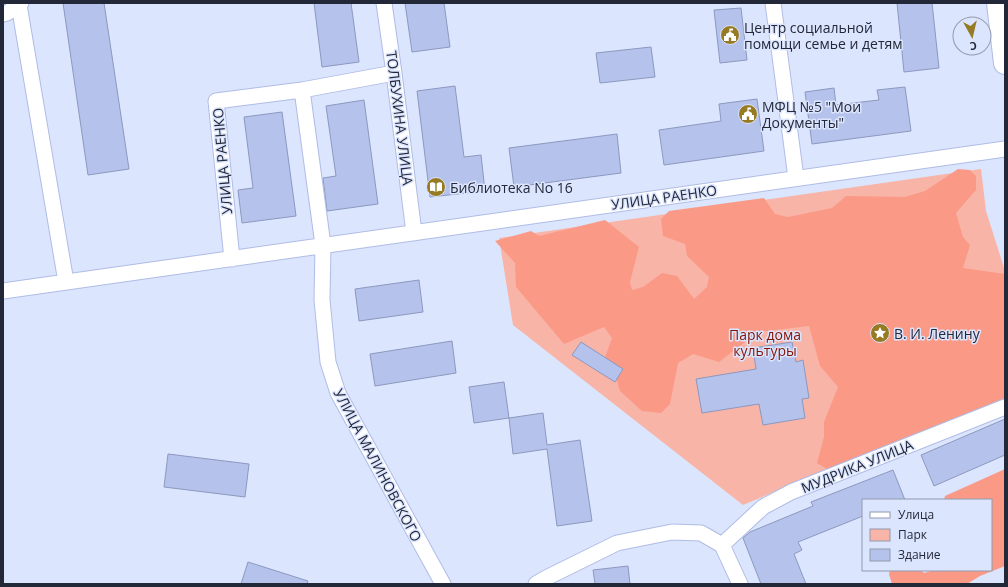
<svg xmlns="http://www.w3.org/2000/svg" width="1008" height="587" viewBox="0 0 1008 587" font-family="'Open Sans',sans-serif">
<style>
.green{fill:#f8b4a7}
.forest{fill:#fb9987}
.building{fill:#b5c2eb;stroke:#8c98bf}
.lines{fill:none;stroke-linecap:round;stroke-linejoin:round}
.street-casing{stroke:#afbce5;stroke-width:17}
.primary-casing{stroke:#afbce5;stroke-width:24}
.street{stroke:#fff;stroke-width:15}
.primary{stroke:#fff;stroke-width:22}
.labels{text-anchor:middle;dominant-baseline:central;stroke-width:3;stroke-linejoin:round;paint-order:stroke}
.poi-label{font-size:14px;fill:#232838;stroke:#dce5fe;text-anchor:start}
.street-label{font-size:14px;fill:#232838;stroke:#dce5fe}
.park-label{font-size:14px;fill:#821406;stroke:#dce5fe}
</style>
<rect width="100%" height="100%" fill="#dce5fe"/>
<path class="green" d="M981,169L986,211L1005,271V395L743,505L513,325L499,238Z"/>
<path class="forest" d="M958,169L970,170L976,176V190L956,213L963,237L970,245L963,268L1005,274V402L842,478L817,463L824,437V422L838,387L820,366L809,326L758,332L719,362L693,354L678,363L670,404L661,413L642,411L620,391L616,377L603,363L612,338L604,327L564,344L516,287L515,263L495,241L531,231L539,236L605,220L639,247L630,282L632,290L643,287L662,273L677,276L694,299L707,287L709,277L687,256L685,244L663,236L661,219L669,211L764,198L775,214L788,217L832,208L846,196L905,197L925,191Z
M1005,469V566L980,576L967,584H892L889,574L890,570H921L924,573L934,570H991V500H944L945,496Z"/>
<path class="building" d="M63,3H104L129,169L88,175Z
M314,3H351L359,62L322,67Z
M405,3H444L450,47L412,52Z
M897,3H932L939,68L904,72Z
M741,8L747,60L720,63L714,10Z
M651,47L655,77L600,83L596,53Z
M455,86L464,157L481,155L485,191L430,197L417,91Z
M905,87L911,131L812,144L805,92L834,88L836,105L879,100L877,90Z
M757,99L764,151L664,165L659,130L721,121L719,104Z
M364,100L378,204L327,211L323,178L336,176L326,106Z
M282,112L296,216L242,223L238,190L253,188L244,117Z
M617,134L621,173L514,187L509,148Z
M419,280L423,312L359,321L355,289Z
M452,341L456,373L375,386L370,354Z
M581,342L623,369L615,382L572,355Z
M792,342L796,362L803,360L809,398L802,399L805,418L763,425L759,404L702,413L696,379L756,369L753,348Z
M504,382L509,418L474,423L469,387Z
M543,413L547,445L580,440L592,521L557,526L547,449L513,454L509,418Z
M1005,419V455L934,486L921,455Z
M168,454L249,464L245,497L164,487Z
M893,470L905,500H863V516L798,542L802,550L794,554L806,584H761L743,538L750,532L813,506L811,502Z
M248,562L308,581L307,584H241Z
M628,566L630,584H595L593,570Z"/>
<g class="lines">
<defs>
<path id="street" d="M384,3L394,73L414,233
M773,3L796,178
M19,5L66,282
M3,14L7,13L21,3
M394,73L302,90L323,245L322,300L328,362L338,393L443,584
M232,259L216,101L302,90
M3,291L1005,149
M722,545L763,507L791,492L1005,407
M536,584L546,578L617,543L672,532L701,533L722,545L740,584"/>
<path id="primary" d="M998,3L1005,63"/>
</defs>
<use href="#street" class="street-casing"/>
<use href="#primary" class="primary-casing"/>
<use href="#street" class="street"/>
<use href="#primary" class="primary"/>
</g>
<defs>
<symbol id="civic-disc" viewBox="-11 -11 22 22"><circle r="9.5" fill="#967b23" stroke="#dce5fe"/><path d="M-.6-6.5H3V-4.5H.6V-3L4-1V1h2V6H-6V1h2V-1L-.6-3ZM-1.2 2.5V6h2.4V2.5Z" fill="#fff"/></symbol>
<symbol id="library-disc" viewBox="-11 -11 22 22"><circle r="9.5" fill="#967b23" stroke="#dce5fe"/><path d="M-6-4Q-3-5.5-.7-3.5V5Q-3 3-6 4ZM6-4Q3-5.5 .7-3.5V5Q3 3 6 4Z" fill="#fff"/></symbol>
<symbol id="sight-disc" viewBox="-11 -11 22 22"><circle r="9.5" fill="#967b23" stroke="#dce5fe"/><path d="M0-6L1.8-2.2L6-1.7L2.9 1.2L3.7 5.4L0 3.3L-3.7 5.4L-2.9 1.2L-6-1.7L-1.8-2.2Z" fill="#fff"/></symbol>
</defs>
<g fill-rule="evenodd">
<use href="#civic-disc" x="719" y="24" width="22" height="22"/>
<use href="#civic-disc" x="737" y="103" width="22" height="22"/>
<use href="#library-disc" x="425" y="176" width="22" height="22"/>
<use href="#sight-disc" x="869" y="322" width="22" height="22"/>
</g>
<g class="labels">
<g class="poi-label">
<text x="744" y="27">Центр социальной<tspan x="744" dy="16">помощи семье и детям</tspan></text>
<text x="762" y="106">МФЦ №5 "Мои<tspan x="762" dy="16">Документы"</tspan></text>
<text x="450" y="187">Библиотека No 16</text>
<text x="894" y="333">В. И. Ленину</text>
</g>
<g class="street-label">
<text transform="translate(400 118) rotate(83)">ТОЛБУХИНА УЛИЦА</text>
<text transform="translate(222 161) rotate(-95)">УЛИЦА РАЕНКО</text>
<text transform="translate(664 197) rotate(-8)">УЛИЦА РАЕНКО</text>
<text transform="translate(378 465) rotate(62)">УЛИЦА МАЛИНОВСКОГО</text>
<text transform="translate(857 466) rotate(-22)">МУДРИКА УЛИЦА</text>
</g>
<g class="park-label">
<text x="765" y="334">Парк дома<tspan x="765" dy="16">культуры</tspan></text>
</g>
</g>
<rect width="1008" height="587" fill="none" stroke="#232838" stroke-width="8"/>
<rect x="862" y="499" width="130" height="72" fill="#dce5fe" stroke="#9299af"/>
<rect x="870" y="512" width="20" height="6" fill="#ffffff" stroke="#9299af"/>
<text x="898" y="519" font-size="12" fill="#232838">Улица</text>
<rect x="870" y="529" width="20" height="12" fill="#f8b4a7" stroke="#9299af"/>
<text x="898" y="539" font-size="12" fill="#232838">Парк</text>
<rect x="870" y="549" width="20" height="12" fill="#b5c2eb" stroke="#9299af"/>
<text x="898" y="559" font-size="12" fill="#232838">Здание</text>
<g transform="translate(972 36) rotate(172)"><circle r="19" fill="#dce5fe" stroke="#9299af"/>
<path d="M0-3L7 15L0 10L-7 15Z" fill="#967b23"/>
<text y="-6" font-size="11" font-weight="bold" text-anchor="middle" fill="#232838">С</text>
</g>
</svg>
